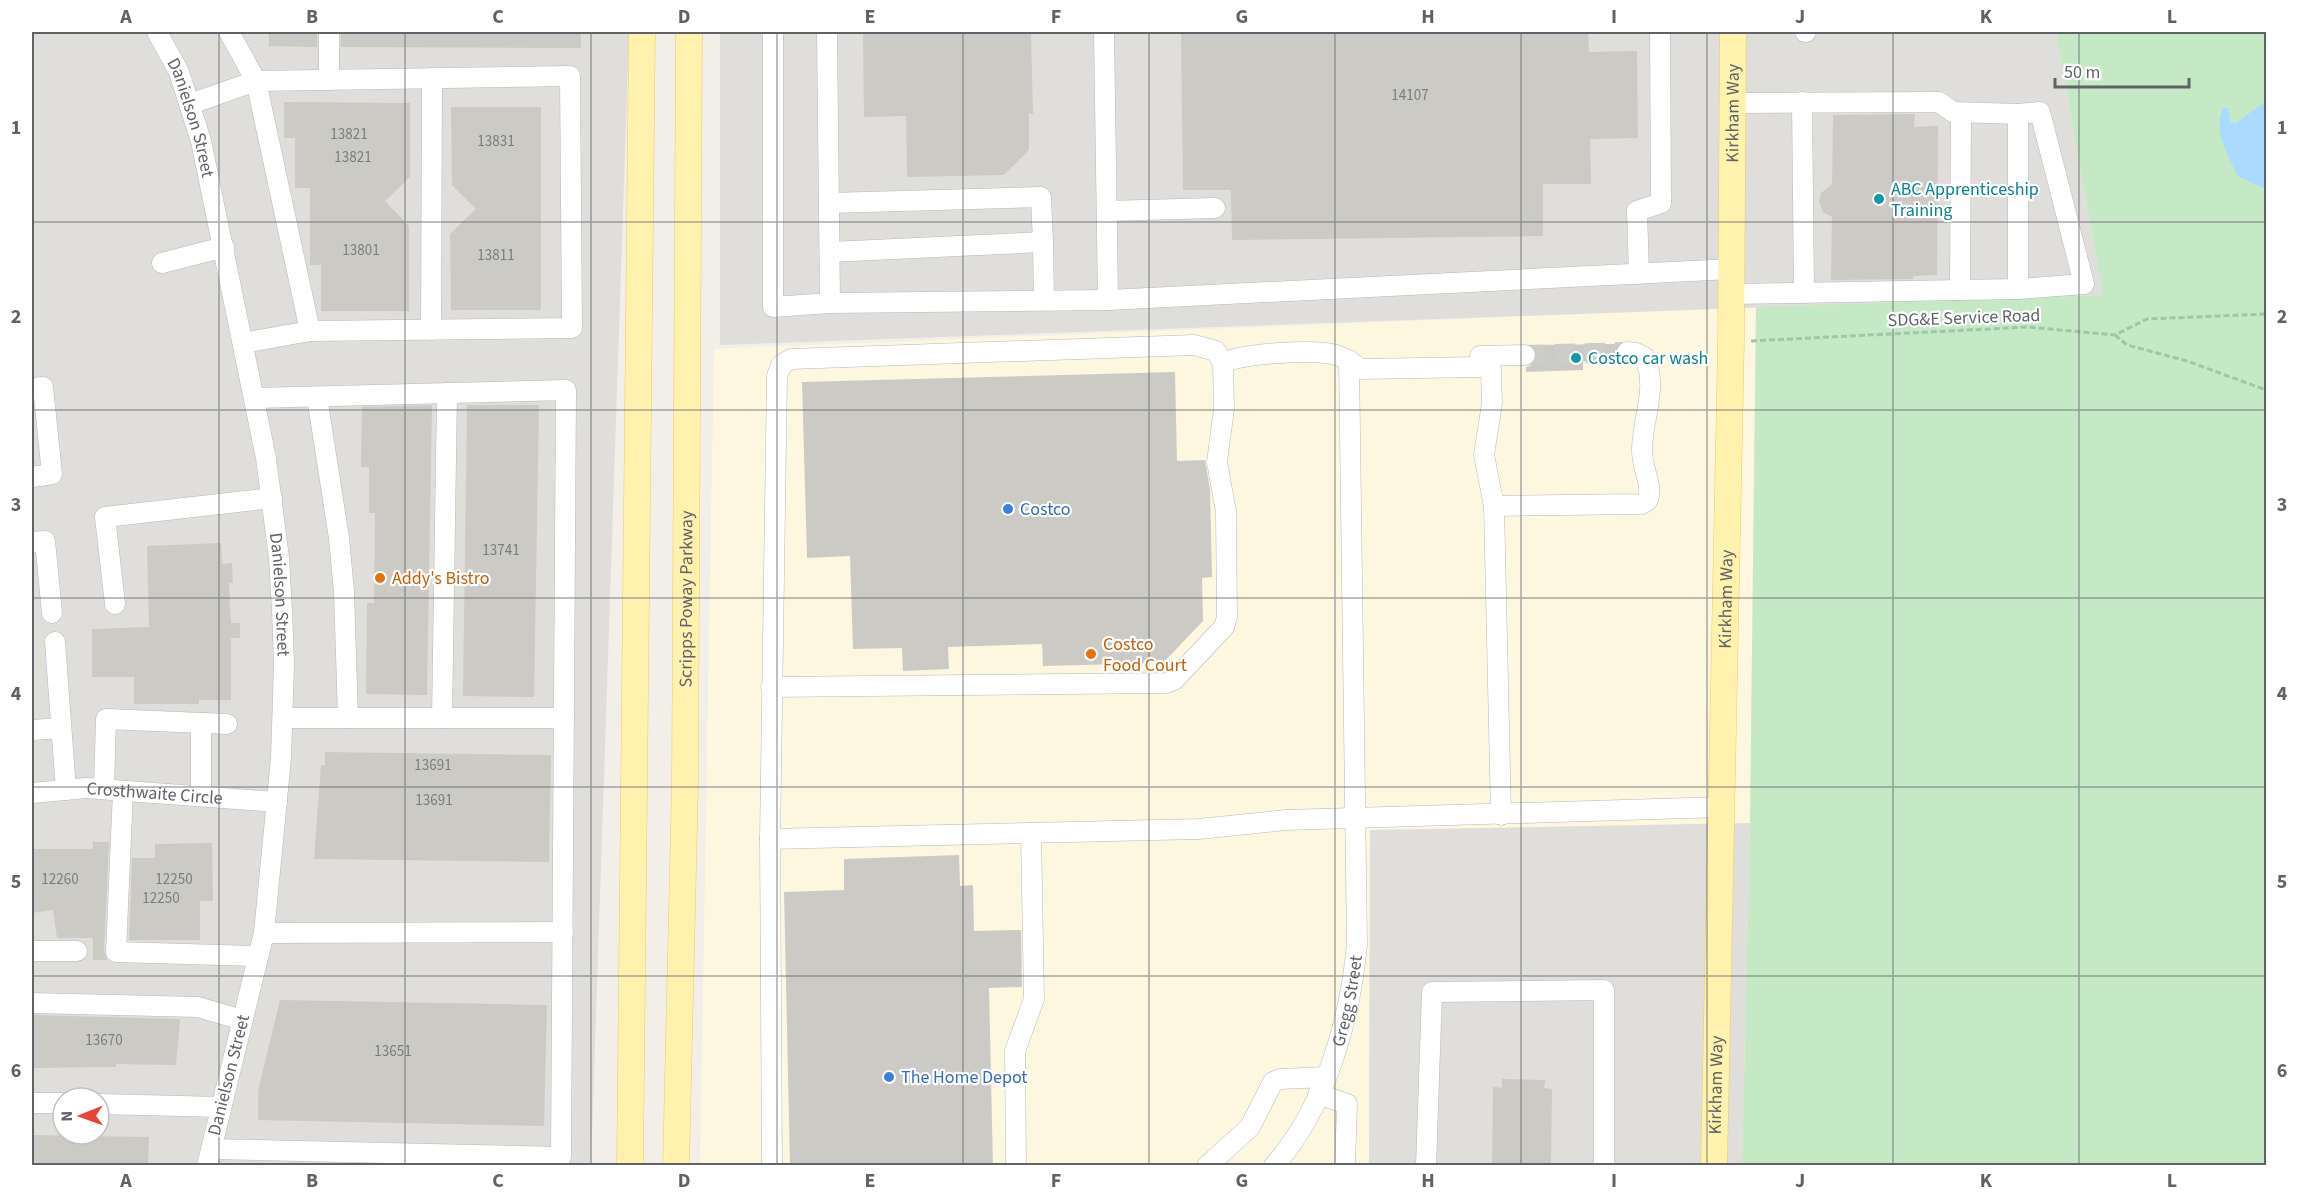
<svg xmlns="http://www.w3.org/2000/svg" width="2298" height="1197" viewBox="0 0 2298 1197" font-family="'Source Sans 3',sans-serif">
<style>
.commercial{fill:#fef7e0}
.industrial{fill:#e0deda;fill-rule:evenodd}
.green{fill:#c5e8c5}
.water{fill:#aadaff}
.building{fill:#cccac5}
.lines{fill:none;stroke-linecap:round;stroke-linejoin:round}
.minor-tunnel{stroke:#ccccc8;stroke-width:20;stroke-dasharray:20 10;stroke-linecap:butt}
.minor-casing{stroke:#b5b8bc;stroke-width:21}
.major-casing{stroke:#f2c960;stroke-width:27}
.path{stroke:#9cc7a9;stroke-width:3;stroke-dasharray:6 3;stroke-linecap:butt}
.minor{stroke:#fff;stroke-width:20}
.major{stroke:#fff2af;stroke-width:26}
.grid{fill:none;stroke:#5f6368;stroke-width:1.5;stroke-opacity:0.55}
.culture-dot{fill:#0f9aa8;stroke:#fff;stroke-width:2}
.shop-dot{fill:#3f7fe0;stroke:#fff;stroke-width:2}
.food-dot{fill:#e8710a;stroke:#fff;stroke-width:2}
.labels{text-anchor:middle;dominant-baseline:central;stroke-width:4.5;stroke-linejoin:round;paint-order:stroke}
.number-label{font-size:15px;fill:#7a7d7f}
.street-label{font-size:18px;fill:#5f6368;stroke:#fff}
.culture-label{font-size:18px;fill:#0d838f;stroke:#fff;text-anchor:start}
.shop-label{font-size:18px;fill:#366cbe;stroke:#fff;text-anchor:start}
.food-label{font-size:18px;fill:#c56008;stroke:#fff;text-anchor:start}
.neatline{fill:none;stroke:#5f6368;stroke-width:2}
.grid-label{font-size:20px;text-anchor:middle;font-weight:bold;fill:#5f6368}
</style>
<rect width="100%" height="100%" fill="#f1efe8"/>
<path class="commercial" d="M1756,307L1750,823L1370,830L1369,1165L700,1166L714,349Z"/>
<path class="industrial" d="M32,32H629L591,1165H32ZM63,1098H99V1134H63Z
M720,32H2056L2103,295L720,345Z
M1750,823L1742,1165L1369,1166L1370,830Z"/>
<path class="green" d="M2056,32H2266V1165L1742,1166L1750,823L1756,307L2103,295Z"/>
<path class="water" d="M2266,101V189L2237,176C2229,153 2212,132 2223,108H2228L2231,123H2236Z"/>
<path class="building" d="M269,32H317V47L269,46Z
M341,32H581V48L341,47Z
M863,32H1031L1033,114H1029V150L1004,175L907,177L906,116L864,117Z
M1181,32H1588L1589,52L1637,51L1638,138L1590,139L1591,184H1543V236L1232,240L1231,190H1183Z
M284,102L410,103V177L385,201L409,226V311H321V265H310V188H295V138H284Z
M451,107H541V310H451L450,234L476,209L452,185Z
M1915,114L1914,127L1938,126L1937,275L1913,276V279L1831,280L1832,217L1823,212L1819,201L1821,193L1832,184L1833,115Z
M1619,344L1615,351L1619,361H1583V370L1526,372V367L1532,365L1537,355L1532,345Z
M1175,372L1177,461L1205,460L1210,489L1212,577L1202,578L1203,621L1163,663L1043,666L1042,644L948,647L949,669L903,671L902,648L853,649L850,556L807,558L802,382Z
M432,405L427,695L366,694L367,603H374L375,513H369V467H361L362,407Z
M467,405H539L534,697L463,696Z
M221,543L222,564L232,563L233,583H229L231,623H240V638H231V700H199V704H134V677H92V629L149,627L147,546Z
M325,752L551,755L549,862L314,859L321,765H325Z
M93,842H109L104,951L107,960H93V938H57L53,910L32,913V849H93Z
M212,843L213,901H200V940H129L132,858H155V844Z
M959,855L960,886L973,885L974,931L1021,930L1022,987L989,988L993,1166H790L784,892L844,890V859Z
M280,1000L547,1005L544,1126L258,1120V1091Z
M32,1015L180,1019L176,1065L116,1064V1067L32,1068Z
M1502,1079L1545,1080L1544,1088L1552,1089L1551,1166H1492L1493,1087L1502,1088Z
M32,1135L149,1137L148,1166H32Z"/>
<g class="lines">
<path class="minor-tunnel" d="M1525,355L1627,352"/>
<defs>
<g id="minor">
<path id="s1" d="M157,32L179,72L201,141L266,458L279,558L282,610L284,664L281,758L264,933L207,1166"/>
<path d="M329,32V80"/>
<path d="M773,32V307L830,303L1108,300"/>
<path d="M827,32L830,303"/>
<path d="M1104,32L1108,300L1732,269"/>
<path d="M1805,32H1806"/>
<path d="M1802,102L1804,293"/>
<path d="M190,104L256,81L229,32"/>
<path d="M829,203L1041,197L1043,242"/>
<path d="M1107,211L1215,208"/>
<path d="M830,252L1043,242L1044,300"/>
<path d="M162,263L224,247"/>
<path d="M1639,274L1637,211L1661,203L1660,32"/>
<path d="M2018,289L2084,284L2040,112L2018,114"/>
<path d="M1960,290L1961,113"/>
<path d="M1731,294L2018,289V114L1953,112L1939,102L1733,103"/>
<path d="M431,330L432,78"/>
<path d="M243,343L310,331L256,81L570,76L572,328L310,331"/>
<path d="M1480,356L1525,355"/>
<path d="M1486,361L1491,370L1492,403L1484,455L1494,506L1501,815"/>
<path d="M1223,363C1244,353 1314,349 1336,355C1346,358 1353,363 1361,369L1480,367L1491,356"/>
<path d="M32,388L43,387L52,474L32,477"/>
<path d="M317,397L339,538L344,592L348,718"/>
<path d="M1494,506L1642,504L1648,500C1653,483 1641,467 1642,449C1642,421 1659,384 1644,357L1636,353L1627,352"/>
<path d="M32,542L45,541L52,613"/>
<path d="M115,604L105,517L272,498"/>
<path d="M55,642L66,790"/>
<path d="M771,687L1166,683L1174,680L1224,627L1227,617L1226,512L1217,462L1224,409L1223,363L1216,351L1194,345L791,359L781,365L777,376L770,839L1199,829L1286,820L1722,807"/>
<path d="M283,718H564"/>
<path d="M442,718L447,393"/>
<path d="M32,730L61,728"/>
<path d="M104,789L106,719L227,724"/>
<path d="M123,791L116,952L258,956"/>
<path id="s2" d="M32,793L86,788L277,802"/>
<path d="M201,795V723"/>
<path d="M770,839L772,1166"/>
<path d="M264,933L563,932"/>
<path d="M32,951H77"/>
<path d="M32,1003L198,1007L242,1020"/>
<path d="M1318,1094L1347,1104L1345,1166"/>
<path d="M32,1103H63"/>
<path d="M99,1104L221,1107"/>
<path d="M211,1149L561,1157L566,390L255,398"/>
<path d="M1016,1166L1015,1051L1034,999L1031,833"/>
<path d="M1207,1166L1250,1127L1273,1082L1280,1079L1326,1077"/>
<path id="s3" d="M1274,1166C1326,1106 1350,1021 1357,944L1349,360"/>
<path d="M1426,1166L1432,992L1604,990V1166"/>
</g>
<g id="major">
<path d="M630,1166L642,32"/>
<path id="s4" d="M676,1166L685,783L689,32"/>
<path id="s5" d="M1714,1166L1731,342L1733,32"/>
</g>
</defs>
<use href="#minor" class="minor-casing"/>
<use href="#major" class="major-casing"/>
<path class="path" d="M2115,335L2127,345L2187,361L2266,390
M1751,341L2028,327L2115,335L2147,319L2266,314"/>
<use href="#minor" class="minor"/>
<use href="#major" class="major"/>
</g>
<path class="grid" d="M219,32V1166M405,32V1166M591,32V1166M777,32V1166M963,32V1166M1149,32V1166M1335,32V1166M1521,32V1166M1707,32V1166M1893,32V1166M2079,32V1166M32,222H2266M32,410H2266M32,598H2266M32,787H2266M32,976H2266"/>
<g class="culture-dot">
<circle cx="1879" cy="199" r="6"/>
<circle cx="1576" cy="358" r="6"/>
</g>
<g class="shop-dot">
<circle cx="1008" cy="509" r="6"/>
<circle cx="889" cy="1077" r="6"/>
</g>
<g class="food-dot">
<circle cx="380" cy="578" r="6"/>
<circle cx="1091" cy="654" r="6"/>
</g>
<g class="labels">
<g class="number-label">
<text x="1410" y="95">14107</text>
<text x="349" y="134">13821</text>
<text x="496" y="141">13831</text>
<text x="353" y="157">13821</text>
<text x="361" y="250">13801</text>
<text x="496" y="255">13811</text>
<text x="501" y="550">13741</text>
<text x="433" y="765">13691</text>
<text x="434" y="800">13691</text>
<text x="60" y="879">12260</text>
<text x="174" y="879">12250</text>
<text x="161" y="898">12250</text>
<text x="104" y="1040">13670</text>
<text x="393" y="1051">13651</text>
</g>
<g class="street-label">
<text stroke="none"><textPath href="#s5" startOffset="1053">Kirkham Way</textPath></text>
<text stroke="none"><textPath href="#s1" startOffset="93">Danielson Street</textPath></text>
<text transform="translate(1964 318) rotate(-2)">SDG&amp;E Service Road</text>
<text stroke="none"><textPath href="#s1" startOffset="579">Danielson Street</textPath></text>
<text stroke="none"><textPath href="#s4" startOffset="567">Scripps Poway Parkway</textPath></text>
<text stroke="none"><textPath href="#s5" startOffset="567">Kirkham Way</textPath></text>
<text stroke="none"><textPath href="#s2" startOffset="123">Crosthwaite Circle</textPath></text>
<text stroke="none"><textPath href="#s3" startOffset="183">Gregg Street</textPath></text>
<text transform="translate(229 1075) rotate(-76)">Danielson Street</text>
<text stroke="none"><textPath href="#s5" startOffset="81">Kirkham Way</textPath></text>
</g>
<g class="culture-label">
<text x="1891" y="189">ABC Apprenticeship<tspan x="1891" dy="21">Training</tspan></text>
<text x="1588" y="358">Costco car wash</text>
</g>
<g class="shop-label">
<text x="1020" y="509">Costco</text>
<text x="901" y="1077">The Home Depot</text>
</g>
<g class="food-label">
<text x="392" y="578">Addy's Bistro</text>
<text x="1103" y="644">Costco<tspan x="1103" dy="21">Food Court</tspan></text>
</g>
</g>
<rect width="2298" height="1197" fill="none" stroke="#ffffff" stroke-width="66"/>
<g transform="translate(81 1116) rotate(269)"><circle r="28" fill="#ffffff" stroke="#bfc1c3" stroke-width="1.5"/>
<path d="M0-4.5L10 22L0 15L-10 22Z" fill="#ea4335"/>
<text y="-9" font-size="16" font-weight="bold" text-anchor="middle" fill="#5f6368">N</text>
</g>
<path d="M2055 78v9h134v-9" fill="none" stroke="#5f6368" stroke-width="3"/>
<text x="2064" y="78" font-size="18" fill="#5f6368" stroke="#ffffff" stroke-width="4.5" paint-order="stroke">50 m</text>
<rect x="33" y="33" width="2232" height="1131" class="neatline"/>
<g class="grid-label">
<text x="126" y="23">A</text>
<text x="312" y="23">B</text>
<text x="498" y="23">C</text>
<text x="684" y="23">D</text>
<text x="870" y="23">E</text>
<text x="1056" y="23">F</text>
<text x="1242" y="23">G</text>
<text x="1428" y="23">H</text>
<text x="1614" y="23">I</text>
<text x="1800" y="23">J</text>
<text x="1986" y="23">K</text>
<text x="2172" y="23">L</text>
<text x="16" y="134">1</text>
<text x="2282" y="134">1</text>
<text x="16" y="323">2</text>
<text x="2282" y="323">2</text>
<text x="16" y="511">3</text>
<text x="2282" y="511">3</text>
<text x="16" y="700">4</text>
<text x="2282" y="700">4</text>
<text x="16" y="888">5</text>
<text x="2282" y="888">5</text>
<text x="16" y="1077">6</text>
<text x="2282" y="1077">6</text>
<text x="126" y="1187">A</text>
<text x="312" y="1187">B</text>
<text x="498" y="1187">C</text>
<text x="684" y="1187">D</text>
<text x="870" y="1187">E</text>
<text x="1056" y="1187">F</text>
<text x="1242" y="1187">G</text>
<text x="1428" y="1187">H</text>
<text x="1614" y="1187">I</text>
<text x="1800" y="1187">J</text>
<text x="1986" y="1187">K</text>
<text x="2172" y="1187">L</text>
</g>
</svg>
